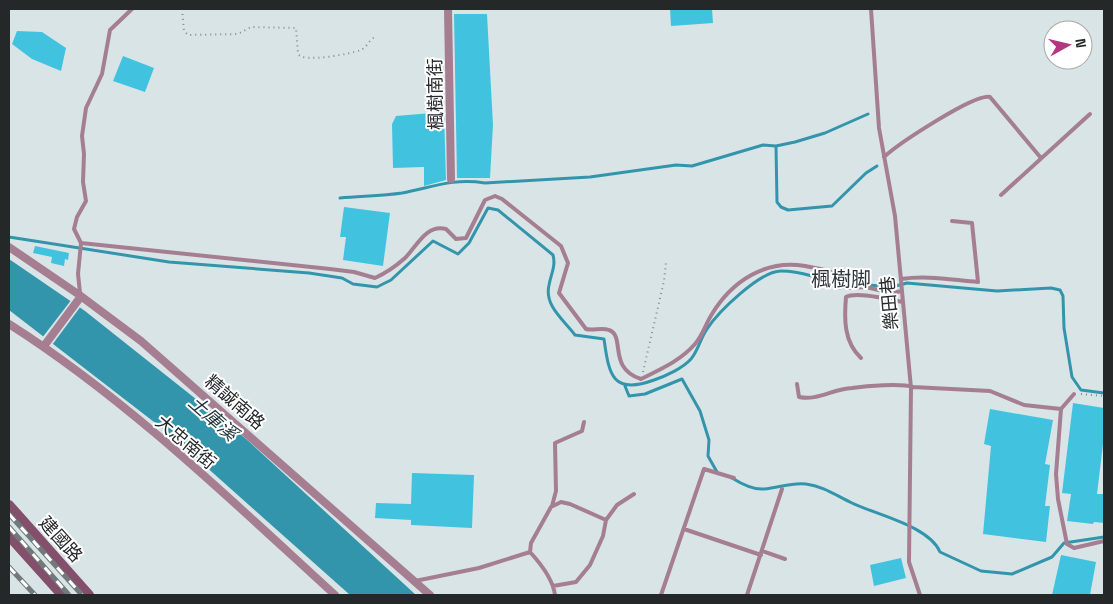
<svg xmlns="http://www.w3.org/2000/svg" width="1113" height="604" viewBox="0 0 1113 604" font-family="'Space Grotesk','Noto Sans TC',sans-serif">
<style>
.water{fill:#3395ab}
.pier{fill:#d9e4e7}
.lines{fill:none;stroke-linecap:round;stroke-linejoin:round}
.stream{stroke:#3395ab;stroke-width:3}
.building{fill:#41c3e0}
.path{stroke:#848b8d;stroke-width:2;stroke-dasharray:1 4;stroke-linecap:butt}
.service{stroke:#a57f91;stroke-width:4}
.minor{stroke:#a57f91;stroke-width:8}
.secondary{stroke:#844f6a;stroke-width:10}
.rail-casing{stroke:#72797b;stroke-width:5}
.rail{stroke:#fff;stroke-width:3;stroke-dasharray:9;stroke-linecap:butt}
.labels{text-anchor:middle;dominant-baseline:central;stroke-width:4;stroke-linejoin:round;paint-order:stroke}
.street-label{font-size:18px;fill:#242829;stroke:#fff}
.water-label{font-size:19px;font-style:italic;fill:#1e3439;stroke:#fff}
.quarter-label{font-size:20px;fill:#2c3537;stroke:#fff}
</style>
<rect width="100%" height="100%" fill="#d9e4e7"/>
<path class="water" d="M9,259L85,311L245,438L416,595H350L167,432L9,310Z"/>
<path class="pier" d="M72,299L81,306L52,345L42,338Z"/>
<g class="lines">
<path class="stream" d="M776,146L777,202L781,207L788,210L832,206L866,173L877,166
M340,198C360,196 382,196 402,193C433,187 453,178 485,183L590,177L676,165L692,166L763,145L776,146L795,142L825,133L868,114
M9,237L169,262L309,273L342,278L353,284L377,287L391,280L433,241L458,254L469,243L488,208L498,210L553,255C556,266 551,274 549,285C544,306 564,320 575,335L604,339C609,376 613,395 654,380C666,376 683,368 691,359C698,351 701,337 707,329C718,312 760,271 781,271C800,271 823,278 839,288L857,284L892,287L907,283L997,291L1051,288L1060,290L1063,296L1064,328L1072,377L1081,390L1104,393
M625,386L629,396L645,394L682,379L700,411L709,440L708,456L717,472
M732,478C740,483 754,490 764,489C779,488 791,482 806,484C823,486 837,496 852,503C877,515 929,526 940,552L981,571L1012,574L1052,557L1064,543L1104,537"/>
</g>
<path class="building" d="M670,9H712L713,23L671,26Z
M454,14H487L493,125L490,178H457Z
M17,31L42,32L66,48L61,71L32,59L12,44Z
M123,56L154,68L145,92L113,81Z
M444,112L446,180L424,186V167L393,168L392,124L396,116Z
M344,207L390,213L383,266L343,260L346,237H340Z
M35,246L69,253L68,260L65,259L64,266L51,263L52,257L33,253Z
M1073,403L1104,408V436L1097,494H1104V523L1094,522L1093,524L1067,521L1071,494L1062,493Z
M990,409L1053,420L1045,464L1050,465L1045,506H1050L1046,542L983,534L991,446L984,444Z
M412,473L474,475L472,528L411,525V520L375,518L376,503L411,504Z
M1061,555L1096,562L1090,595H1052Z
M901,558L906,578L874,586L870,565Z"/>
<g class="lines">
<path class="path" d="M182,9L184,31L188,35L238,34L251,27L296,28L298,54C304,63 350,54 361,50C367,47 369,40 375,37
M643,372L664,281L666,262
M1081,394L1104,396"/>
<path class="service" d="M871,9L879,128L895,216L911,388L909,562L920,595
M884,157C898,144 975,93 990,97L1041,158
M1001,195L1090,114
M81,243L330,269L354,272L375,278C386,273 396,266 405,258C417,246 426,224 446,229L456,239L466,238L485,200L495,196L502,199L561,246L568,263L559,293L586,329C593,331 602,327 609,330C626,336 607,368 641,379C661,369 680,361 695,344C703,335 706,323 712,314C732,281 766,259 805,266C829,271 831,267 846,288L866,287L891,293L902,291
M901,279C927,275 952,280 978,282L972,223L952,221
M80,293L78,274L81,243L74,229L77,217L86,201L83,182L84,154L82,136L86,108L102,74L110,30L132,9
M861,358C844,342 844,320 846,297C857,291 890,300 903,302
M797,384L799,397C818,401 832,389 852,388C866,386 901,383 913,387L990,391L1024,405L1061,409L1074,394
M1061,409L1056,474L1058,499L1067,544L1074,548L1104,541
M552,506L556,491L555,443L582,431L584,422
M684,529L761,555
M762,551L785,559
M530,552C541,564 553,579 555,595
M415,581L479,568L530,552L531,543L551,507L561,502L570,504L606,520
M553,586L576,582L590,565L603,536L606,520L617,505L634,494
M661,595L704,469L734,478
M747,595L782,489"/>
<path class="minor" d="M448,9L451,179
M9,247L78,294L141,341L430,595
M9,324C127,399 232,501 335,595
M44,346L79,299"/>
<path class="secondary" d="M9,505L89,595
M9,536L62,595"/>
<defs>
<path id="rail" d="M9,514L82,595
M9,527L69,595
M9,567L35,595"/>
</defs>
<use href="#rail" class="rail-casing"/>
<use href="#rail" class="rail"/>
</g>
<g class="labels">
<g class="street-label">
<text transform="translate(435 94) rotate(-91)">楓樹南街</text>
<text transform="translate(889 303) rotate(-95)">樂田巷</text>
<text transform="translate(235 402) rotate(41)">精誠南路</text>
<text transform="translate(186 442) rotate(40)">大忠南街</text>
<text transform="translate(61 539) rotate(48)">建國路</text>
</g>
<g class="water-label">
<text transform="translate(213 418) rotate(41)">土庫溪</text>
</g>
<g class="quarter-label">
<text x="841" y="279">楓樹脚</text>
</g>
</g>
<rect width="1113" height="604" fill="none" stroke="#242829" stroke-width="20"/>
<g transform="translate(1068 45) rotate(82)"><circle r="24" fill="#ffffff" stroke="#a7a9a9"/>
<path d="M0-4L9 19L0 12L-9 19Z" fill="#b53581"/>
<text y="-8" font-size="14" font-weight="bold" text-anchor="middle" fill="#242829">N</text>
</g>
</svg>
